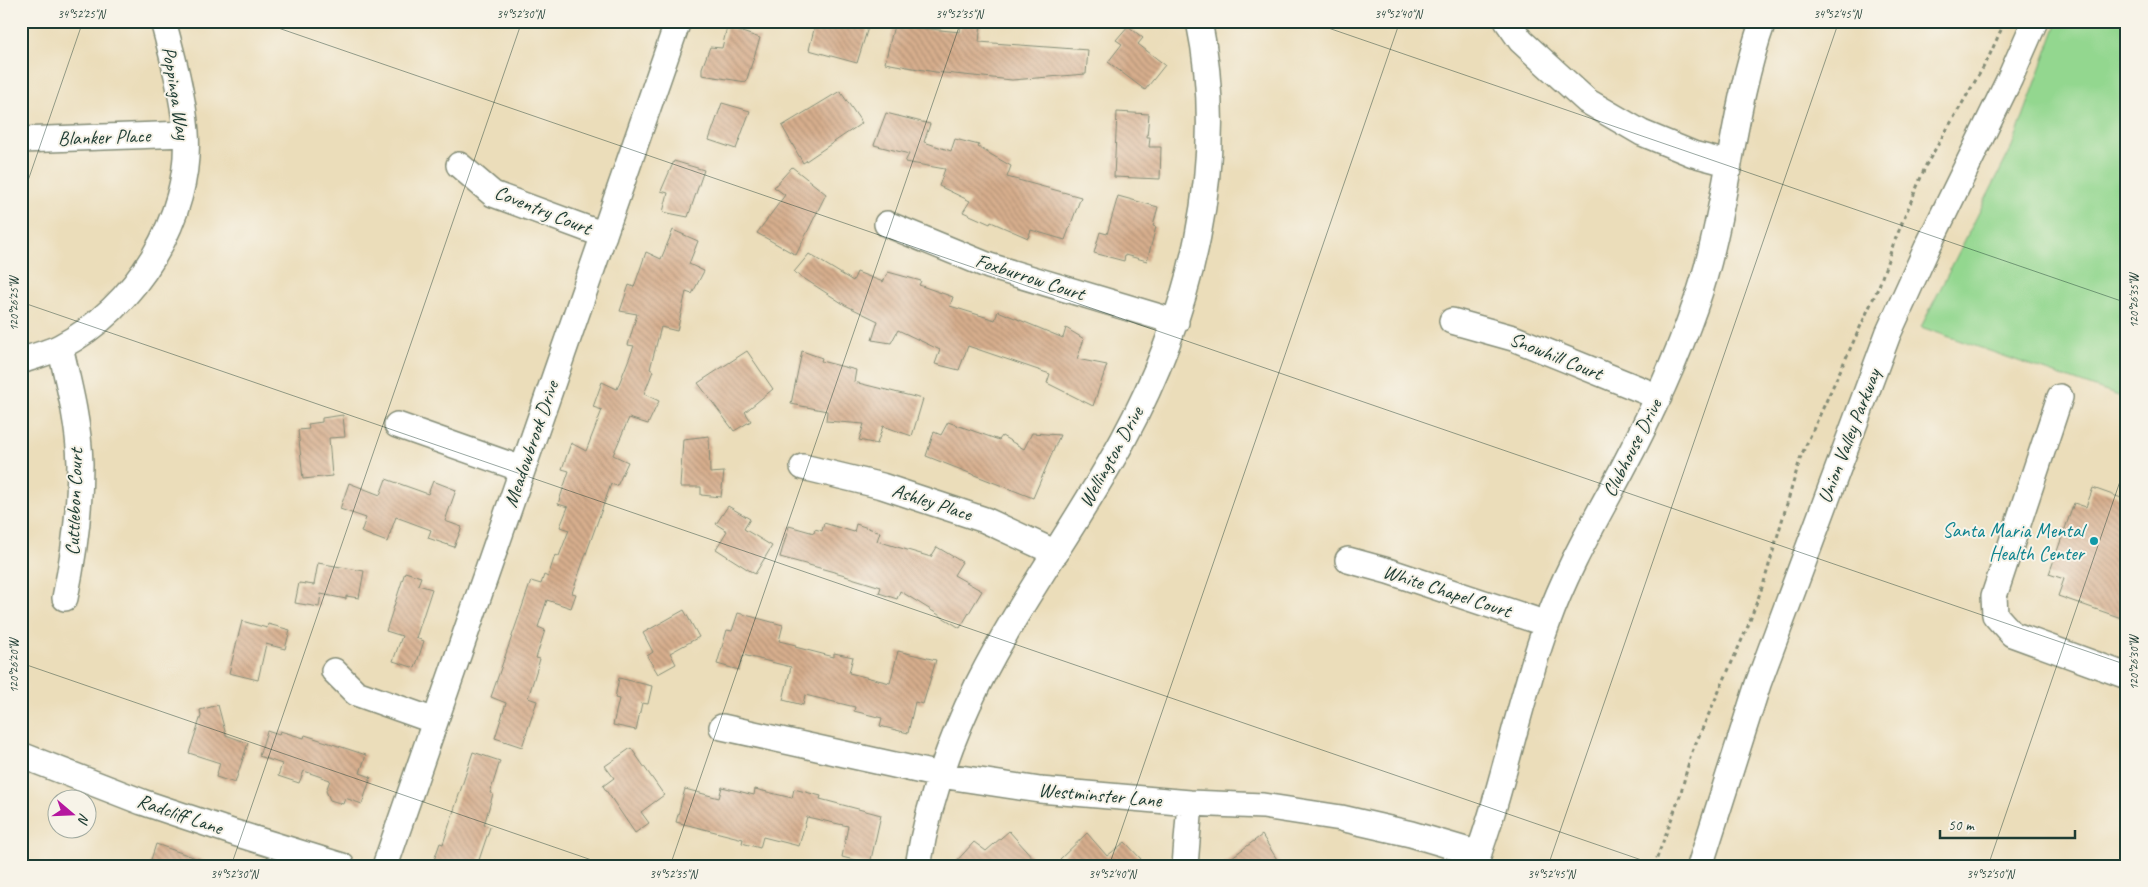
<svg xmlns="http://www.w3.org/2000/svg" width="2148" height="887" viewBox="0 0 2148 887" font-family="Caveat,sans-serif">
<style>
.grass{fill:#93d78f;stroke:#598a62}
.building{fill:url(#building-back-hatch)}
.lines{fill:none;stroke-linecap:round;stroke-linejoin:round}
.minor-casing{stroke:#858d77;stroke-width:28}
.path{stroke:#858d77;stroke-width:3;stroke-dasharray:4 4;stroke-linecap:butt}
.minor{stroke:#fff;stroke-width:25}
.ticks{fill:none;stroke:#1f3d34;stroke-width:1;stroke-opacity:0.45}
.culture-dot{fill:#0f9aa8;stroke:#f7f3e8;stroke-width:2}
.labels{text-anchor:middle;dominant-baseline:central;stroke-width:4;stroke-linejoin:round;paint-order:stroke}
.street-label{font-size:20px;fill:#1f3d34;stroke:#f7f3e8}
.culture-label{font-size:20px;fill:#0d838f;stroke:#f7f3e8;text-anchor:end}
.neatline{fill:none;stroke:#1f3d34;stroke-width:2}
.ticks-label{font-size:12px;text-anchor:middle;fill:#1f3d34}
</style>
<defs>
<pattern id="building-back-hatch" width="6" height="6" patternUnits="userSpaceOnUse" patternTransform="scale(1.25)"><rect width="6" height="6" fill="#d7ae8d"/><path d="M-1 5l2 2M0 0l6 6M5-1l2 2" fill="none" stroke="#ae8f74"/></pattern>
</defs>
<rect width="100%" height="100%" fill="#f7f3e8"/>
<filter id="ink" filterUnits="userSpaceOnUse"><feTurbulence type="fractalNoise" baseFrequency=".02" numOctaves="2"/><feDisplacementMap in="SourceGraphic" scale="10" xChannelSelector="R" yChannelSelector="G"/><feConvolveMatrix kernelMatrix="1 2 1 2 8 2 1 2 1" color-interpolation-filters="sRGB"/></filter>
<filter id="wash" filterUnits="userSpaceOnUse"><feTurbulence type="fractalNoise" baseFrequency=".0096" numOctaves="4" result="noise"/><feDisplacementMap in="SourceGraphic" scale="20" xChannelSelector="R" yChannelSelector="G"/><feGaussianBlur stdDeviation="1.12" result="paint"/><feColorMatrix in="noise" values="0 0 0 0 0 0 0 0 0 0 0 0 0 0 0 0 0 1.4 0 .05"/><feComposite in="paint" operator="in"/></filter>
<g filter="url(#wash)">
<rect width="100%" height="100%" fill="#ebddba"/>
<path class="grass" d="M2058,21H2127V399L1921,327L2012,147Z"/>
<g id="blocks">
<path class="building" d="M816,21H870L857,63L809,50Z
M895,21H912L911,27L960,32L961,23H981L979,42L1088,50L1086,74L1012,80L935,72L885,63Z
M1128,26L1143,38L1138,44L1165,65L1145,90L1108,62L1122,44L1116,40Z
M727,27L760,38L746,82L702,75V68L710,47L722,48Z
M840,91L862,123L803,163L782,126Z
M722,103L750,111L736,149L709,140Z
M1117,112L1149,114L1147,137H1150L1149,147H1161L1160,179L1114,177Z
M886,113L930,124L924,142L951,151L955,139L979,145L978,147L1011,166L1007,177L1081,197L1065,240L1031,230L1028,238L991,222L990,224L963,212L970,201L939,186L945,169L905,162L909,154L874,145Z
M674,161L704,170L688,217L663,212L668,193L661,191Z
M792,167L826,194L796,255L757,233L785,195L774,187Z
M1118,196L1158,207L1153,226L1156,227L1147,261L1125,255L1124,261L1094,253L1100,232L1107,234Z
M673,230L698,241L689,264L704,271L692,294L686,292L677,331L661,327L650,369L653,371L644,394L659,401L648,424L629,418L613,455L628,462L617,486L611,484L572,593L576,594L571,608L547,600L538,627L545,630L536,658L540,659L528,698L537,701L522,747L495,738L506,703L491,697L531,581L541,584L544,575L548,577L555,555L559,556L569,530L560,527L568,507L558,504L569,471L562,469L571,443L586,451L602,410L593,407L602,382L617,389L634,346L628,345L637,314L620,311L629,285L634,287L646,252L661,259Z
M809,254L853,281L857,272L883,282L888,272L921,281L919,285L953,297L950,306L995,320L998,311L1063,338L1066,328L1084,339L1077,359L1107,365L1093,406L1047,383L1050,374L968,346L959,370L935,364L940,350L898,330L891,343L872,340L878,321L845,305L794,272Z
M747,351L773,389L745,412L751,421L734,431L698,383Z
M802,351L822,358L821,361L856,370L854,382L923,399L912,436L883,426L877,444L859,440L864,424L826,421L827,411L791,404Z
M343,415L345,437L329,438L332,476L303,479L298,430L309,429L308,424L322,422V418Z
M948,422L999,440L1002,436L1024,449L1032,433L1060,435L1033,498L926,456L934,432L941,435Z
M709,436L710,473L724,472L721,497L701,495V487H680L683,439Z
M386,479L428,494L433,481L456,490L445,521L462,527L454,547L428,538L431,530L396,517L387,542L361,532L366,518L340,509L349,483L380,495Z
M2093,488L2127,500V620L2058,596L2064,579L2049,574L2074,503L2086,507Z
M728,506L750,519L744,529L772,546L755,574L716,549L727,531L716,524Z
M824,523L854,532L856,524L880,532L877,541L931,557L937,547L962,562L954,575L982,591L960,628L900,591L897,599L879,593L881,587L845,576V575L780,557L789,526L814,533L815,529L822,531Z
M318,563L364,571L359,598L346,596V599L321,594L319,607L295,603L299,583L314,585Z
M405,572L421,577L418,585L432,589L416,638L424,641L415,668L393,661L402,636L386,631Z
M684,610L699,637L670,653L676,664L658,674L647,656L653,652L643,633Z
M738,613L783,625L779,641L796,645L795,647L834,657V653L853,657L849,673L890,683L898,651L936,660L923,704L915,702L908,733L880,726L882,718L854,711L855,707L805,695L803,705L783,700L791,667L743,655L739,670L717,664L727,630L732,631Z
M242,621L267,628L268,624L290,630L285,649L266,644L258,680L229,673Z
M619,678L652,686L648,704L642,703L636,730L613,725L619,699L615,698Z
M218,705L226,735L248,743L235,783L216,777L220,763L189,753L201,716L200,710Z
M267,731L279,735L280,731L304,738L305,735L366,755L360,773L371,777L362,804L345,798L343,804L330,800L326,791L330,780L304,771L299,783L278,776L282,764L259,756Z
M631,748L664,795L641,812L649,823L635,833L603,786L614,778L605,766Z
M473,752L500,761L490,793L493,794L484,825L490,827L477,866H440L433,863L440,843L443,844Z
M722,787L754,795L755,789L792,798L794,789L821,796L820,799L881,815L870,864L842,857L848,826L807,817L799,846L763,837L760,848L742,843L743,839L676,822L685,789L719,798Z
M1009,831L1034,859L1026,866H952L974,842L986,851Z
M1087,833L1107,856L1125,842L1141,859L1132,866H1067L1060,859Z
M1262,835L1281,866H1220Z
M156,844L213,864L212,866H149Z"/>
</g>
</g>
<g filter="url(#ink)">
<use href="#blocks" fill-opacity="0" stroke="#858d77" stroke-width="1"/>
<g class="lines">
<defs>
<path id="minor" d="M1507,21L1521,41L1587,101L1642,133L1693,154L1727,163
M21,140L186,134
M459,165L493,194L604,235
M887,224L989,266L1176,322
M1452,321L1513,338L1659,397
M60,347C69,385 79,424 80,464C80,509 74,555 65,598
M21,361C34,356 48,353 60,347C135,308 192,218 186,132C183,95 173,58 163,21
M2060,397L1994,596L1995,615L2012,634L2127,676
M397,425L522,469
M803,467L882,486L985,520L1056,553
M1348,560L1388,571L1547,624
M334,671L356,693L435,721
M722,727L940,775L1040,790L1190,803L1263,806L1341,818L1411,834L1479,854
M21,755L142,802L235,833L342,866
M385,866L678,21
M918,866C928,803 950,741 978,684C1020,600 1078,523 1123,440C1191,314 1229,164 1199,21
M1185,866L1190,803
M1474,866C1504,787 1518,703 1547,624C1566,570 1595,521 1622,470C1650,417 1675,363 1695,306C1728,214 1730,114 1763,21
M1700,866L1758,684L1888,334L1927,248L2010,78L2035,21"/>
</defs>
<use href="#minor" class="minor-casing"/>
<path class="path" d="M1654,866L1680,796L1691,754L1748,626L1764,582L1801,456L1879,286L1893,245L1926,165L1987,61L2005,21"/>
<use href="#minor" class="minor"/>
</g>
</g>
<path class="ticks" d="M258,21L2127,665M1308,21L2127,303M21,201L83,21M21,302L1659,866M21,663L609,866M231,866L522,21M670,866L961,21M1109,866L1400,21M1548,866L1839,21M1988,866L2127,461"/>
<circle class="culture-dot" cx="2094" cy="541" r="5"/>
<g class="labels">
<g class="street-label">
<text transform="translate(176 93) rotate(81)">Poppinga Way</text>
<text transform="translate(104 137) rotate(-2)">Blanker Place</text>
<text transform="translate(543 210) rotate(22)">Coventry Court</text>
<text transform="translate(1030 277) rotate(18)">Foxburrow Court</text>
<text transform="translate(1556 356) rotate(22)">Snowhill Court</text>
<text transform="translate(1849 436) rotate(-69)">Union Valley Parkway</text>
<text transform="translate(531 444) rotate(-71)">Meadowbrook Drive</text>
<text transform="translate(1632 448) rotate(-63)">Clubhouse Drive</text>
<text transform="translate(1111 457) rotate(-61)">Wellington Drive</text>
<text transform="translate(74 502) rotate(-88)">Cuttlebon Court</text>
<text transform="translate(932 502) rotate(18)">Ashley Place</text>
<text transform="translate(1447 591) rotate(18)">White Chapel Court</text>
<text transform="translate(1100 795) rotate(5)">Westminster Lane</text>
<text transform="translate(180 814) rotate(19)">Radcliff Lane</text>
</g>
<g class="culture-label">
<text x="2084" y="530">Santa Maria Mental<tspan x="2084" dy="23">Health Center</tspan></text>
</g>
</g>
<rect width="2148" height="887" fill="none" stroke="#f7f3e8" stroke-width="55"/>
<g transform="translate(72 814) rotate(109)"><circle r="24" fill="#f7f3e8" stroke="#a1aaa0"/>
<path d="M0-4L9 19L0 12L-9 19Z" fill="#b5179e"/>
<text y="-8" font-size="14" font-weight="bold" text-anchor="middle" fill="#1f3d34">N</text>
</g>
<path d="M1940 830v8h135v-8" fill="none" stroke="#1f3d34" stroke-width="2.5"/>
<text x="1948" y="830" font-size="15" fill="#1f3d34" stroke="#f7f3e8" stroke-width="4" paint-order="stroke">50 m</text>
<rect x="28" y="28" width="2092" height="832" class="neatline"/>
<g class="ticks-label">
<text x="81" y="18">34°52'25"N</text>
<text x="520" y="18">34°52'30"N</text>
<text x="959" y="18">34°52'35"N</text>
<text x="1398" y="18">34°52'40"N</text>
<text x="1837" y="18">34°52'45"N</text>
<text transform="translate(2134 301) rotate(-90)" y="4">120°26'35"W</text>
<text transform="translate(14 304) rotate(-90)" y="4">120°26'25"W</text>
<text transform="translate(2134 663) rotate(-90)" y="4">120°26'30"W</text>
<text transform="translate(14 666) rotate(-90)" y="4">120°26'20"W</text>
<text x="234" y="878">34°52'30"N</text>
<text x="673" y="878">34°52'35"N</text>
<text x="1112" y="878">34°52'40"N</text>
<text x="1551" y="878">34°52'45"N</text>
<text x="1990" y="878">34°52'50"N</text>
</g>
</svg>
